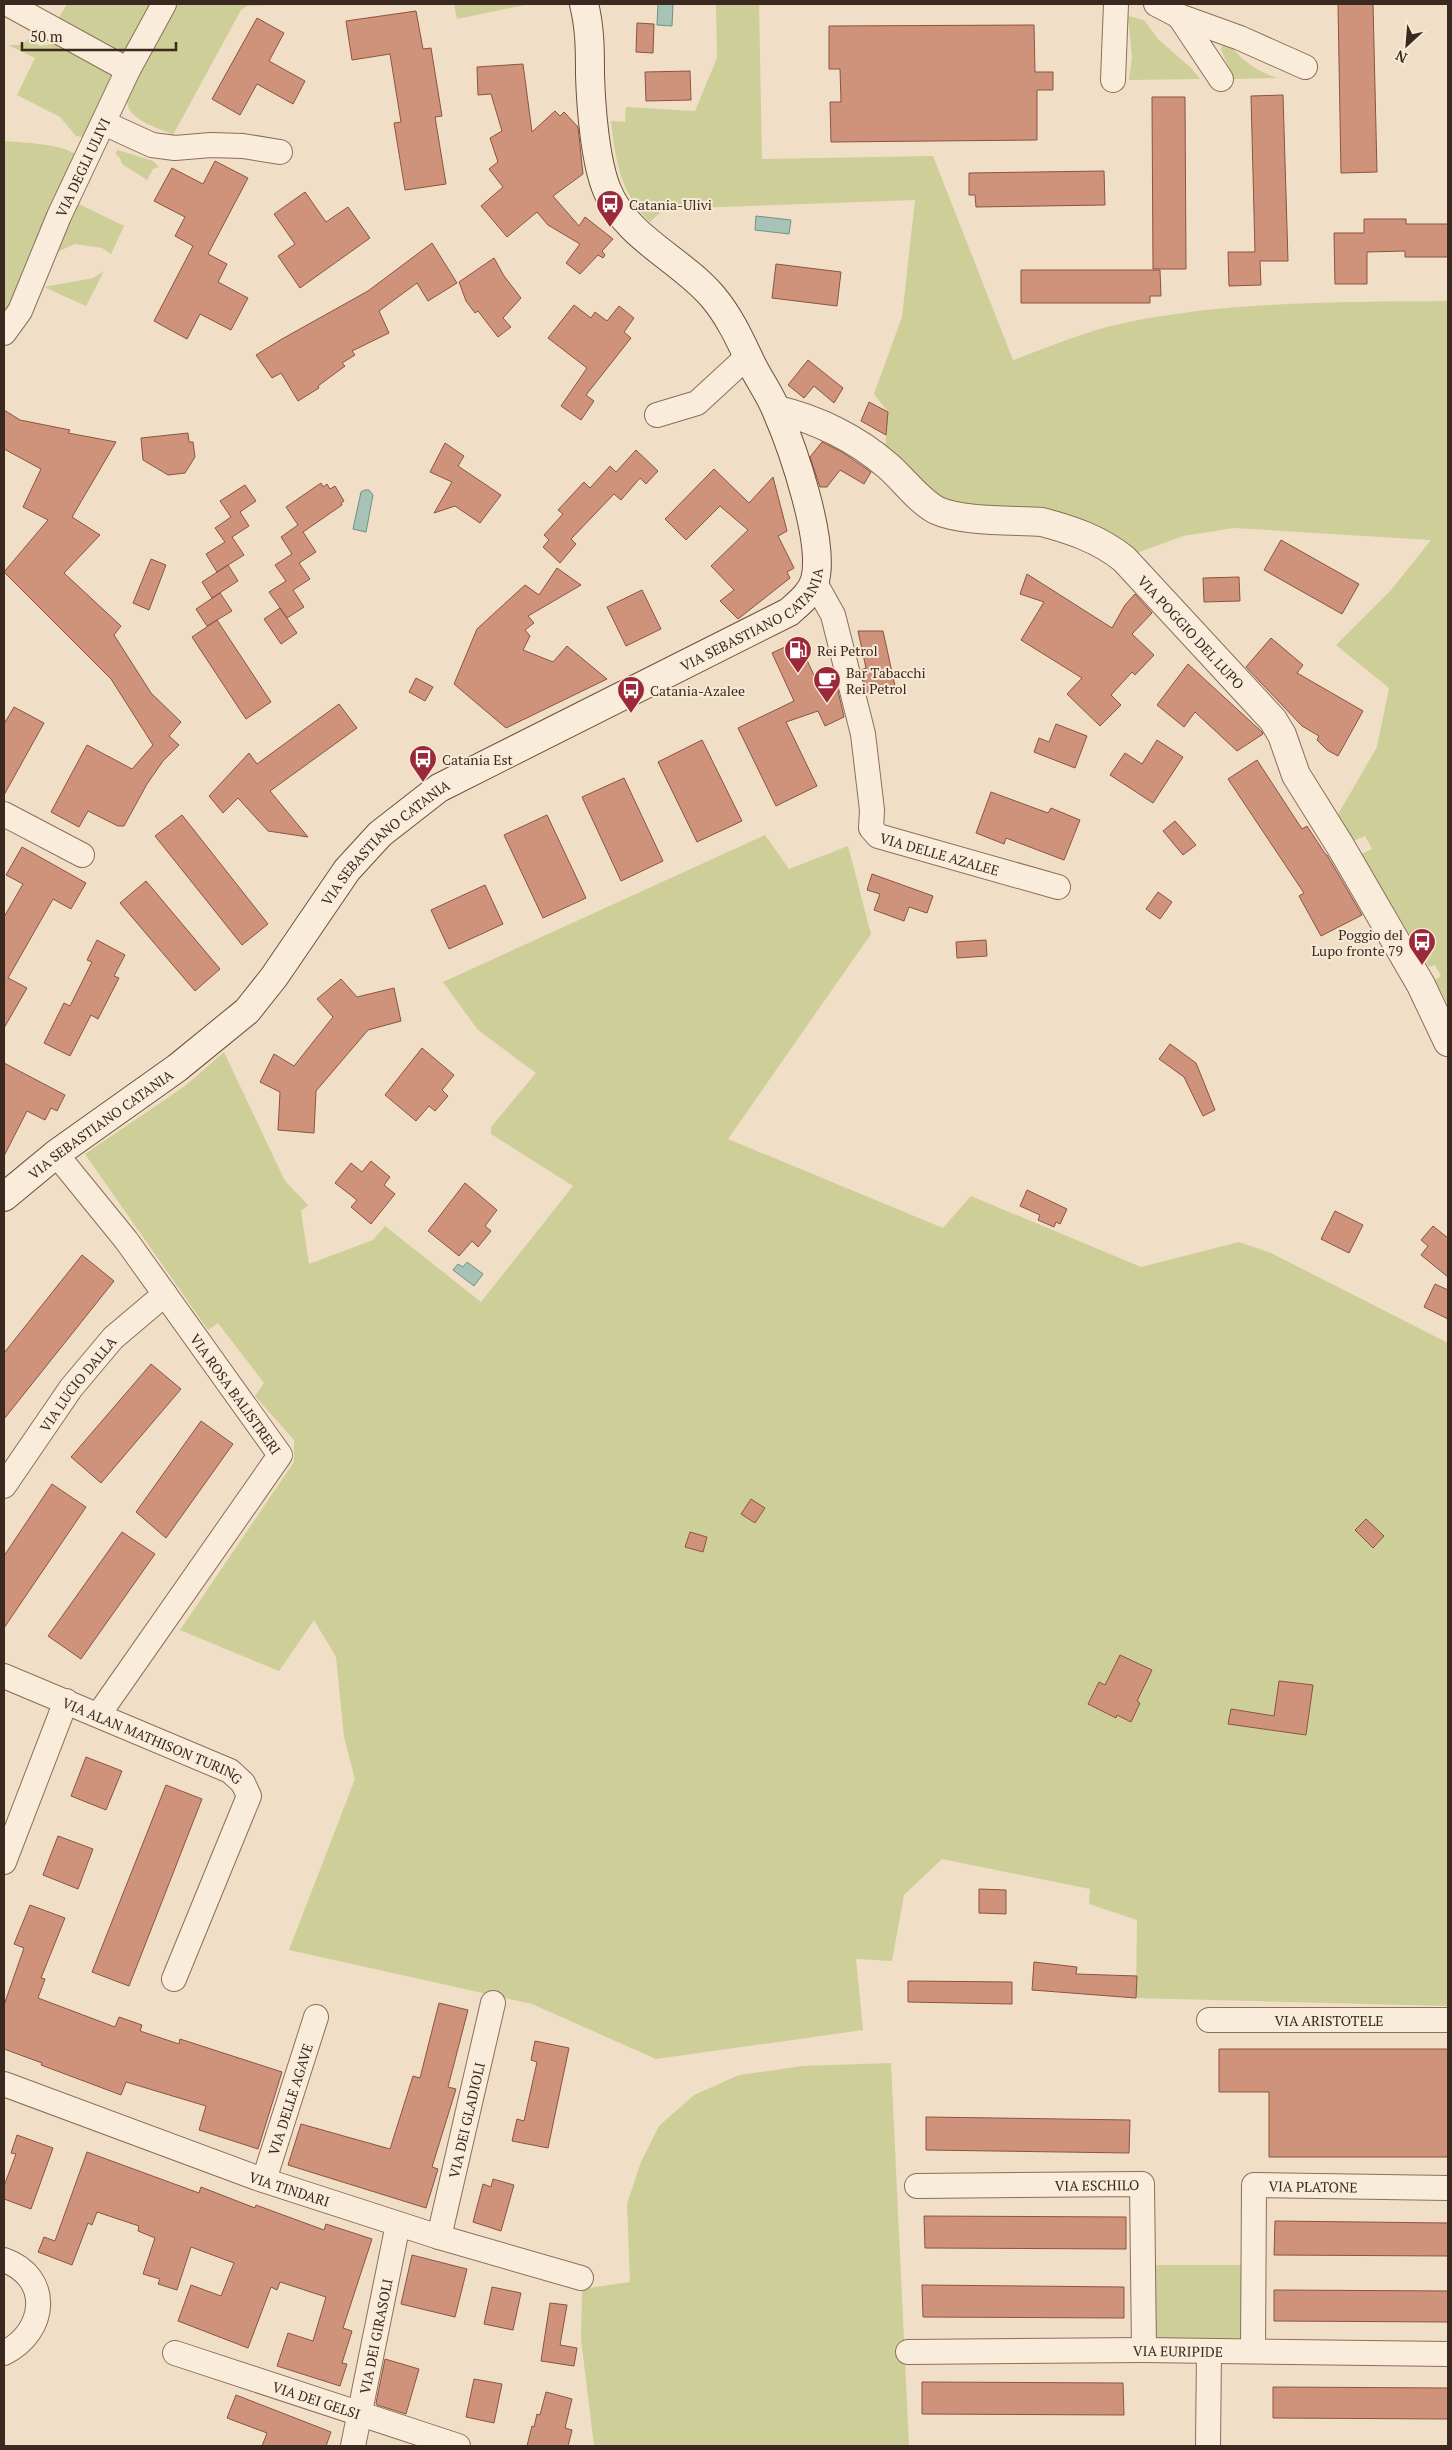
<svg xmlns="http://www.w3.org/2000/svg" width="1452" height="2450" viewBox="0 0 1452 2450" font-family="'PT Serif',serif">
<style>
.green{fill:#cece99}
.water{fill:#a7c3b7;stroke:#6d9284}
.building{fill:#cf937b;stroke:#8b5440}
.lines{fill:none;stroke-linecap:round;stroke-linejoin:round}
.minor-casing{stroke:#8c6e5b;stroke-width:26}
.tertiary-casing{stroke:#8c6e5b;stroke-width:30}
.secondary-casing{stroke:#6d503e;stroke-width:30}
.minor{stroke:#faecda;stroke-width:24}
.tertiary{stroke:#faecda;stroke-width:28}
.secondary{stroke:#faecda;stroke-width:28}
.labels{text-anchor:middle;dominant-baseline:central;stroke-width:4;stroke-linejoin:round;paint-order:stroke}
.street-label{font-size:14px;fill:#3b291f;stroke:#f7e9d6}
.poi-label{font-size:14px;fill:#3b291f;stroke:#f7e9d6;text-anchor:start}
</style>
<rect width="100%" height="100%" fill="#f0dec6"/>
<path class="green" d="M67,4H150L125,55L58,19Z
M179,4H288L247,6L241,10L173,135C157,127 126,120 127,99L168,15Z
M454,4H530L457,19Z
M716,4H759L762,159L933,156L1013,360C1049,347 1086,331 1124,323C1230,301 1341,302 1448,301V1005L1435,980L1441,976L1435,965L1429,967L1361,854L1372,849L1365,836L1351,842L1337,816L1377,747L1389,688L1336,645L1391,590L1431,540L1234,528L1183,536L1134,554L1082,519L1028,508L964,506L938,498L885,449L888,412L874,394L902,317L915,200L664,209L650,222C621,195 615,159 611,121L625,122L626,107L695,111L717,58Z
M1128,16L1144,20L1158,39L1191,68L1200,79L1129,80L1132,57Z
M28,39L40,46L52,44L62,46L112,73L95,112L88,138L76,136L60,117L17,95L35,58L8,45H22Z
M1223,44H1228C1244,61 1253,69 1277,78L1234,79L1221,50Z
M4,141C25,143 65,143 81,158L4,322Z
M118,150L153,161L159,167L153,169L147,180L122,164L120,158L115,153Z
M79,204L124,226L111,254L102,248L75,244L57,252L56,247L73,210Z
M104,271L86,306L44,287L93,278Z
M765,835L789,869L848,846L871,934L728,1139L943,1228L971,1196L1141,1267L1239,1242L1271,1253L1448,1343V2006L1136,1998L1137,1920L1089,1904L1090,1889L942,1859L904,1895L892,1961L856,1959L863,2030L656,2059L532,2004L289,1950L355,1779L344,1737L336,1657L314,1620L279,1671L180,1630L294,1462V1440L255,1396L264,1383L218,1323L208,1330L85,1154L185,1086L224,1052L285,1181L308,1205L301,1211L309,1264L373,1240L385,1226L481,1302L573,1186L491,1134V1127L536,1073L478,1030L443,982Z
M891,2063L909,2446H594L581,2339L582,2289L630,2282L627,2204L641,2162L659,2126L694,2095L739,2075L803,2066Z
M1155,2265H1242V2338H1155Z"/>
<path class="water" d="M658,4H673L672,26L657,25Z
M756,216L791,220L789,234L755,230Z
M365,490H369L373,495L366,532L353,529L361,492Z
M467,1262L483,1274L474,1286L453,1270L458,1264L463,1267Z"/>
<path class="building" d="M1338,4H1373L1377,172L1341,173Z
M416,11L423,49L431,48L442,116L435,117L446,184L405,190L394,123L401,122L390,54L352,60L346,21Z
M257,18L284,33L269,61L305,81L293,104L257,84L240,115L212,99Z
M637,23L654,24L653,53L636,52Z
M1034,25L1035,72H1053V90H1037V140L831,142L830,102H841L840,69H829V26Z
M523,64L532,132L555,111L560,116L564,112L578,127L583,174L553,196L579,226L585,217L613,239L602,251L605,255L603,258L598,255L580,274L566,263L580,244L548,225L537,212L507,237L481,206L503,187L489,169L498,162L490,138L502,131L491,94L478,95L477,67Z
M690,71L691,100L646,101L645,72Z
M1283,95L1288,261H1260L1261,285L1229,286L1228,252H1255L1251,96Z
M1152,97H1185L1186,269H1153Z
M215,161L248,178L208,254L227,264L218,282L248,298L231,330L200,314L187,339L154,321L193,246L175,236L185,217L154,201L172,168L203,184Z
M1104,171L1105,205L976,207L975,195H969V173Z
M305,192L326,222L348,207L370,238L300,288L278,256L295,244L274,214Z
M1364,219H1406V224H1448V257H1405V251L1367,252V284H1335L1334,233H1364Z
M432,243L457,283L428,301L417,283L379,311L389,333L352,351L355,355L342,363L345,366L318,386L319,388L298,401L281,373L272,378L256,355L282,339L368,291Z
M494,258L504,276L521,298L503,318L511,327L498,337L478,311L475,313L466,301L459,282Z
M776,264L841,272L837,306L772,298Z
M1021,270H1160L1161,296H1150V303H1021Z
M574,305L591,318L595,312L607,321L619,306L634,318L624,332L631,338L586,395L594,401L581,420L561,406L587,368L548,338Z
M808,360L843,388L834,403L814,386L804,398L788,385Z
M869,402L888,412L886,435L861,421Z
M4,410L20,420L70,430L68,433L116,442L72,517L100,535L64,573L121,626L114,635L151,693L181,722L169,736L179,745L163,761L147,784L124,826H118L88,811L79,827L51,812L87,745L132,769L153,745L111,679L4,572L48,520L23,507L41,469L4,449Z
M188,433L189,442H193L195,457L185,473L168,475L143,460L141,438Z
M822,442L842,452L871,472L864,484L840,470L827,487H820L810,457Z
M445,443L464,456L458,466L501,495L480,523L455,506L434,513L452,482L430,472Z
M636,450L658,471L646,484L640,478L621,500L614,494L571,539L576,544L560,563L543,547L549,540L544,535L563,514L558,510L584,482L590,488L610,466L616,472Z
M714,469L749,503L773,477L787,531L778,536L794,568L787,572L790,578L738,619L720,601L734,590L711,566L748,530L720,506L686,540L665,519Z
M321,483L323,487L327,484L330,489L335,486L344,501L341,503L342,505L303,532L316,552L299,563L310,579L293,590L304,607L287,618L269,592L286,581L275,565L292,554L281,537L298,525L286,507Z
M245,485L256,501L240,512L249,526L232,537L244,555L217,572L206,554L225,542L215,528L231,517L220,501Z
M1281,540L1359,584L1342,614L1264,570Z
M151,559L166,565L149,610L133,603Z
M228,565L238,581L212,598L202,582Z
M557,568L581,585L528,616L534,623L525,630L530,636L523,650L553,662L567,646L607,679L506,728L454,684L477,629L525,585L539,595Z
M1027,574L1112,628L1125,605L1135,594L1152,613L1132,634L1154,655L1135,675L1132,672L1111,695L1121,705L1100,726L1067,694L1082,678L1021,640L1044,602L1020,594Z
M1239,577L1240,601L1204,602L1203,578Z
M642,590L661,629L626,646L607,607Z
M220,593L232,611L207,626L196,609Z
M280,608L297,633L281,644L264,619Z
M217,620L271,702L246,719L192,637Z
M858,631H883L895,686L867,693L861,670L866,668Z
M1271,638L1303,665L1297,673L1363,711L1338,756L1327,750L1317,740L1319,736L1302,726L1246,667Z
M798,641L820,688L836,682L844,717L825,726L818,711L786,722L817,786L776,806L738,728L794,701L772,653Z
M1188,664L1262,732L1263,734L1237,751L1195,712L1184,727L1157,705Z
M416,678L433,687L425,701L409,692Z
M339,704L357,728L270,791L308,837L268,831L238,798L223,813L209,796L249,753L257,764Z
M14,707L44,723L4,795V724Z
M1056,724L1087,736L1075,768L1034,752L1039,738L1049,742Z
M702,740L742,821L697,842L658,762Z
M1157,740L1183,757L1153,803L1110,775L1125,753L1142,764Z
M1257,760L1302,829L1307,826L1326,855H1327L1362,915L1321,936L1299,896L1304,893L1228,779Z
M624,778L663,861L621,881L582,797Z
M991,792L1048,813L1051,808L1080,820L1064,860L1006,838L1004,844L976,833Z
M182,815L268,924L242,945L155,836Z
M547,815L586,898L543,918L504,835Z
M1175,821L1196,845L1183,855L1163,831Z
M22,847L86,883L71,909L53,899L8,978L27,988L4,1028V917L23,884L6,875Z
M872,874L933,896L927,913L909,907L904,921L874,910L880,894L867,890Z
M146,881L220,969L195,991L120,903Z
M485,885L503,924L449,949L431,910Z
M1158,892L1172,902L1160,919L1146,909Z
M97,940L125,955L114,976L119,978L98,1019L91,1015L70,1056L44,1043L64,1003L70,1006L92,962L87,960Z
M986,940L987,956L957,958L956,942Z
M341,979L357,997L394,988L401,1021L368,1030L316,1091L314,1133L278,1130L280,1092L260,1082L274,1054L294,1066L333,1017L317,999Z
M1170,1044L1196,1063L1215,1110L1203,1116L1184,1077L1159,1059Z
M422,1048L454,1075L442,1090L448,1096L435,1111L429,1106L416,1121L385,1095Z
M4,1063L65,1095L57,1111L51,1108L45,1120L27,1111L4,1156Z
M371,1161L390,1177L384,1185L395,1194L371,1224L351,1207L357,1200L335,1183L351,1163L362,1172Z
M465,1183L497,1210L485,1226L491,1231L478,1247L472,1241L459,1256L428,1231Z
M1027,1190L1067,1209L1060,1224L1056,1222L1054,1227L1038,1220L1040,1215L1020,1206Z
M1335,1211L1363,1225L1349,1253L1321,1239Z
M1433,1226L1448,1238V1277L1421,1255L1428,1246L1421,1240Z
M82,1255L114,1281L4,1419V1353Z
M1435,1284L1448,1290V1319L1424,1307Z
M151,1364L181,1389L101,1483L71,1457Z
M201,1421L233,1444L166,1538L136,1512Z
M52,1484L86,1507L4,1628V1556Z
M751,1499L765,1508L755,1523L741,1514Z
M1366,1519L1384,1536L1373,1548L1355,1530Z
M122,1532L155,1554L81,1659L48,1636Z
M690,1532L707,1537L703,1552L685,1547Z
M1120,1655L1152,1670L1137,1701L1140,1703L1131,1722L1117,1715L1116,1718L1088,1704L1099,1682L1105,1685Z
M1279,1681L1313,1685L1306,1735L1228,1724L1231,1709L1274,1716Z
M86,1757L122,1771L106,1810L71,1796Z
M166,1785L202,1799L129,1986L92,1972Z
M58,1836L93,1849L78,1889L43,1875Z
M979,1889L1006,1890V1914L979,1913Z
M30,1905L65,1918L41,1978L45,1979L38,1998L115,2027L119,2017L142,2025L140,2031L179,2044L180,2039L282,2072L258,2149L199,2130L206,2106L126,2082L121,2095L41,2065L42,2063L4,2049V2005L24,1948L14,1944Z
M1034,1962L1077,1967L1076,1974L1137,1976L1136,1998L1032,1990Z
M908,1981L1012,1982V2004L908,2002Z
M439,2003L468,2010L448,2087L456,2089L432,2167L438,2169L426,2208L288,2165L301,2124L390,2149L413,2076L420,2078Z
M535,2041L569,2048L548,2148L512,2141L517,2119L524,2121L537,2062L531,2060Z
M1219,2049H1448V2157H1269V2092H1219Z
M926,2117L1130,2120L1129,2153L926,2150Z
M17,2135L53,2148L31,2209L4,2199V2186L16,2154L11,2153Z
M87,2152L199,2193L201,2187L255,2208L256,2205L324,2230L326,2224L372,2239L343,2328L352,2331L342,2363L347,2364L340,2386L277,2366L288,2333L313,2341L326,2297L280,2282L277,2290L271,2287L248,2348L178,2321L191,2285L221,2296L234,2263L191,2247L177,2290L158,2284L160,2279L143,2274L155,2238L138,2231L139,2226L97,2212L92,2225L88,2223L72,2265L38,2252L44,2237L55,2241Z
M493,2179L514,2185L501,2231L473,2222L483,2184L491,2187Z
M924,2216L1126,2217V2249L925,2248Z
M1275,2221L1448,2223V2256L1274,2255Z
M412,2255L467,2269L455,2317L401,2304Z
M922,2285L1124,2287V2318L923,2317Z
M492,2287L521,2293L513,2330L484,2324Z
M1274,2290L1448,2291V2322L1274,2321Z
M550,2303L567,2305L560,2345L577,2348L574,2366L541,2361Z
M385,2359L419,2369L406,2414L377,2405L376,2403Z
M474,2379L502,2384L494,2423L466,2417Z
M922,2382L1123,2383L1124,2415L922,2414Z
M1273,2387L1448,2388V2419L1273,2418Z
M546,2392L572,2399L565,2428L572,2430L568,2446H527L532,2426L534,2427L537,2414L540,2415Z
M236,2395L331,2432L326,2446H262L267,2433L227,2418Z"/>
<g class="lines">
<defs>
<g id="minor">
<path d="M8,4L128,70"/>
<path d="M1156,4L1179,16L1240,38L1305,67"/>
<path d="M1179,16L1221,79"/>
<path d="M1113,80L1116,4"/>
<path d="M104,123L152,145L175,148L211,145L243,146L280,152"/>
<path id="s1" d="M4,333L20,311L59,216L128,70L164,4"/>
<path d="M657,415L697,403L748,356"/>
<path id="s2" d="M814,581L833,615L863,734L872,810L871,828L878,836L1058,887"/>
<path d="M4,814L82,855"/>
<path id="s3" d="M56,1154L126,1240L280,1455L99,1714"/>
<path id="s4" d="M4,1486L71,1388L113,1338L165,1294"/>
<path id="s5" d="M4,1676L230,1771L243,1783L249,1796L174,1979"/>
<path d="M4,1862L66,1701"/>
<path id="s6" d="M1209,2020H1448"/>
<path id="s7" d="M4,2084L257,2178L439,2237L581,2278"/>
<path id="s8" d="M264,2180L316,2017"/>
<path id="s9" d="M917,2186L1142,2184L1144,2350"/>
<path id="s10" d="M439,2237L493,2003"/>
<path d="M4,2260C52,2277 47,2332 4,2353"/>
<path id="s11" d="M1253,2351L1254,2185L1448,2188"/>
<path id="s12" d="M908,2352L1144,2350L1448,2354"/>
<path id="s13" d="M175,2353L458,2446"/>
<path id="s14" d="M353,2446L398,2224"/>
<path d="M1208,2446L1209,2351"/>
</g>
<g id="tertiary">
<path id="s15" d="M777,410C817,419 857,439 888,466C904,480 918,500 936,510C961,522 1013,520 1042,522C1072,530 1099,539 1124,559L1273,720L1282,735L1296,775L1341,847L1421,985L1448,1042"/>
</g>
<g id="secondary">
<path id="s16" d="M4,1197L56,1154L177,1068L247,1011L274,977L347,870L380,834L439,788L789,612C799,603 811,594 815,580C825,542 793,449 777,412C771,396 760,381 752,365C741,342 730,317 713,297C681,259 626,238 607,190C595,161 591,107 590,75C590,50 590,28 584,4"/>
</g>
</defs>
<use href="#minor" class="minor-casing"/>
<use href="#tertiary" class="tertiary-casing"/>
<use href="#secondary" class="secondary-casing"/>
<use href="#minor" class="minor"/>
<use href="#tertiary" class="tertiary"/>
<use href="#secondary" class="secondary"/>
</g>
<defs>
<symbol id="bus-pin" viewBox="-11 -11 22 30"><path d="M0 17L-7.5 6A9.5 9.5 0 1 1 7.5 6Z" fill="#9c2939" stroke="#f7e9d6"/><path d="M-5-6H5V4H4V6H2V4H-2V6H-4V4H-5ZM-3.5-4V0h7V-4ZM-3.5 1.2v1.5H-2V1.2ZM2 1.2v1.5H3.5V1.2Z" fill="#fff"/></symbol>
<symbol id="fuel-pin" viewBox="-11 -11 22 30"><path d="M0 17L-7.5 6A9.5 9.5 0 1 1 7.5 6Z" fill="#9c2939" stroke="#f7e9d6"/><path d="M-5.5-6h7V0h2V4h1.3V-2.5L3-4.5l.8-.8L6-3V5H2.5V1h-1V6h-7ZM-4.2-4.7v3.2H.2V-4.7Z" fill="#fff"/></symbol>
<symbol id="cafe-pin" viewBox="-11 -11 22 30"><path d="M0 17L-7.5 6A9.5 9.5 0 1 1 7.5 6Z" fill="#9c2939" stroke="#f7e9d6"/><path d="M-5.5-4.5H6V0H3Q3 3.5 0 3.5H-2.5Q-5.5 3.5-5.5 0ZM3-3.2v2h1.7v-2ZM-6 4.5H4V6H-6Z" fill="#fff"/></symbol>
</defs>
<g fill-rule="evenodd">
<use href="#bus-pin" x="594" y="188" width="32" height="43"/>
<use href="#fuel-pin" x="782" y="634" width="32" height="43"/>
<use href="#cafe-pin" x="811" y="664" width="32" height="43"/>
<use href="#bus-pin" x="615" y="674" width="32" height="43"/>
<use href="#bus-pin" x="407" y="743" width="32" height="43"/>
<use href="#bus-pin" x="1406" y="926" width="32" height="43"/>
</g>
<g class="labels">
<g class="street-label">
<text stroke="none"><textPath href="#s1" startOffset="184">VIA DEGLI ULIVI</textPath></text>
<text stroke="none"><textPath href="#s16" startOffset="961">VIA SEBASTIANO CATANIA</textPath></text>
<text stroke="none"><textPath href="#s15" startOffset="488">VIA POGGIO DEL LUPO</textPath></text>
<text stroke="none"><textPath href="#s16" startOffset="526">VIA SEBASTIANO CATANIA</textPath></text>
<text stroke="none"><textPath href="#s2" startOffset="331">VIA DELLE AZALEE</textPath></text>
<text stroke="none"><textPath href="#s16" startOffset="121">VIA SEBASTIANO CATANIA</textPath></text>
<text stroke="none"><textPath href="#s4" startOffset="126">VIA LUCIO DALLA</textPath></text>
<text stroke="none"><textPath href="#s3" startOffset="300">VIA ROSA BALISTRERI</textPath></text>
<text stroke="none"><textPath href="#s5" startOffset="162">VIA ALAN MATHISON TURING</textPath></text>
<text stroke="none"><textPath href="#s6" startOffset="120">VIA ARISTOTELE</textPath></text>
<text stroke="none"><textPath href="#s8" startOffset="85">VIA DELLE AGAVE</textPath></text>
<text stroke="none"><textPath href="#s10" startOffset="120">VIA DEI GLADIOLI</textPath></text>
<text stroke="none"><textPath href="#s11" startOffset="225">VIA PLATONE</textPath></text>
<text stroke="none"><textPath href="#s9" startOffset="180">VIA ESCHILO</textPath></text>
<text stroke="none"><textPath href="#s7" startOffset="304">VIA TINDARI</textPath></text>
<text stroke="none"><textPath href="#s14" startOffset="112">VIA DEI GIRASOLI</textPath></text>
<text stroke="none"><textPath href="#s12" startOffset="270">VIA EURIPIDE</textPath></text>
<text stroke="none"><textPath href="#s13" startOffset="149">VIA DEI GELSI</textPath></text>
</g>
<g class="poi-label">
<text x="629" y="204">Catania-Ulivi</text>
<text x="817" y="650">Rei Petrol</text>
<text x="846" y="672">Bar Tabacchi<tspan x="846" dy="16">Rei Petrol</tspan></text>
<text x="650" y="690">Catania-Azalee</text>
<text x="442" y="759">Catania Est</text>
<text x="1403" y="934" text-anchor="end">Poggio del<tspan x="1403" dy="16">Lupo fronte 79</tspan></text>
</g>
</g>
<rect width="1452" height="2450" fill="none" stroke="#3b291f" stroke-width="10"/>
<g transform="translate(1407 45) rotate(206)" stroke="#f7e9d6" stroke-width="4" paint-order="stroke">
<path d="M0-4L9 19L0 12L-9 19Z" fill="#3b291f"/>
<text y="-8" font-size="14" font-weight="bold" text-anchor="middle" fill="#3b291f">N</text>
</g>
<path d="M22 42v8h154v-8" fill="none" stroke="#3b291f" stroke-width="2.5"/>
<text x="30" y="42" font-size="15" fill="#3b291f" stroke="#f7e9d6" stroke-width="4" paint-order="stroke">50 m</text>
</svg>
